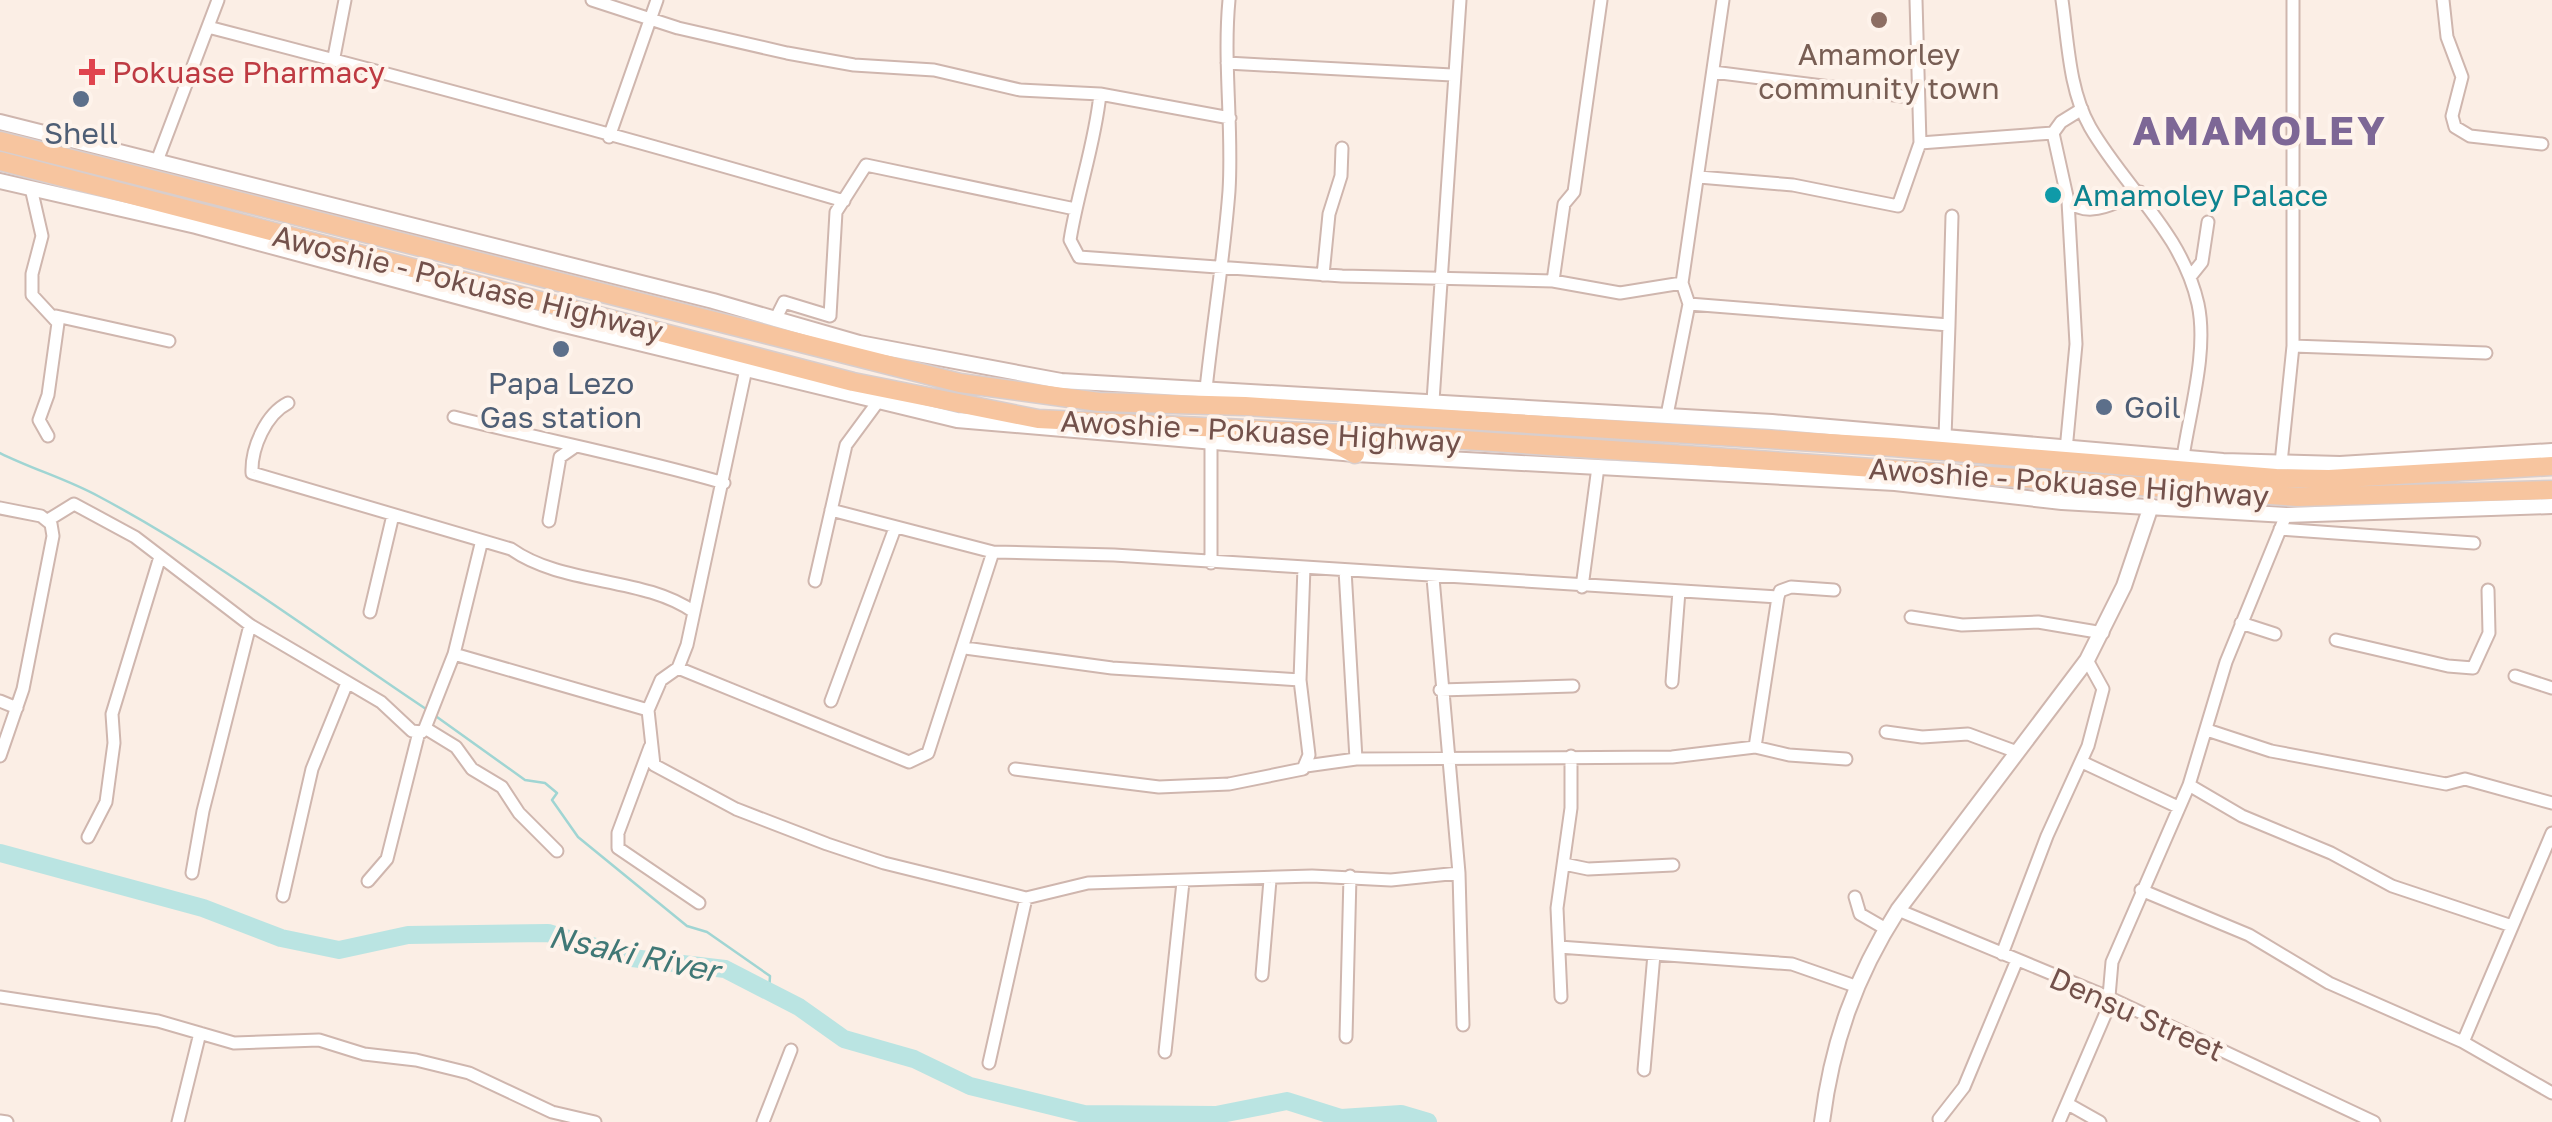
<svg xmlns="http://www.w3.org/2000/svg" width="2552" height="1122" viewBox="0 0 2552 1122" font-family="'Golos Text',sans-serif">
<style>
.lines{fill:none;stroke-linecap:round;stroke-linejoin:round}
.stream{stroke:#a0d5d3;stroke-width:2.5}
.river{stroke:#bae4e2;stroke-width:18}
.minor-casing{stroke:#cfb6ae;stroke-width:15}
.tertiary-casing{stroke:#cfb6ae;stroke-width:18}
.primary-casing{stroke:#d8cecd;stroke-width:21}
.minor{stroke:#fff;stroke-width:11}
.tertiary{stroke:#fff;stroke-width:14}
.primary{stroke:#f7c59f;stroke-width:18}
.education-dot{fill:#8d6e63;stroke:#fef3eb;stroke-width:4}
.health-dot{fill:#e0444e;stroke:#fef3eb;stroke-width:4}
.service-dot{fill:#5c6f8a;stroke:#fef3eb;stroke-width:4}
.culture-dot{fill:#0f9aa8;stroke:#fef3eb;stroke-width:4}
.labels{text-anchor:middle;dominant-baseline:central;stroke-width:8;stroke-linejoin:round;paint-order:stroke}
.education-label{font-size:30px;fill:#785e54;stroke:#fef3eb}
.health-label{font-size:30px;fill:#be3a42;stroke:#fef3eb;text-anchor:start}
.service-label{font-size:30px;fill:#4e5e75;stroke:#fef3eb}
.culture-label{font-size:30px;fill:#0d838f;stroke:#fef3eb;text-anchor:start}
.street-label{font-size:30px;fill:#73514b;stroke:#fef3eb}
.water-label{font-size:32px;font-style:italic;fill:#407876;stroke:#fef3eb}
.district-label{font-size:40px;font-weight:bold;letter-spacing:2.5px;fill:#7d6796;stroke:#fef3eb}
</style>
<rect width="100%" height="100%" fill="#fbeee5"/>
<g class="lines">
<path class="stream" d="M0,453C32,469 67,479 98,496C213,557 318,637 426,709
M437,717L525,780L545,783L557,793L552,800L578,837L687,926L707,932L770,976L769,992"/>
<path class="river" d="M0,853L203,908L281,938L339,950L408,935L548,933L632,958L725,969L799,1007L844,1039L914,1059L970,1086L1084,1114L1216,1115L1287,1101L1341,1118L1401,1114L1428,1122"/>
<defs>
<path id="minor" d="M592,0L678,28L787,53L854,65L934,70L1020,90L1100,94L1230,118
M2062,0C2068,42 2069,90 2090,127C2125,188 2182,232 2198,304C2208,351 2190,410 2183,457
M2443,0L2447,37L2462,77L2452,116L2455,127L2470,136L2542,144
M208,27C420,82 633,139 844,201
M334,57L345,0
M1227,63L1452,75
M1713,72L1918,98
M1100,94C1095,144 1078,190 1070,240L1079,257L1342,276L1553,281L1620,293L1682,283
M2082,109L2061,122L2053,133L2068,201C2090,220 2118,201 2140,192
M609,137L657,0
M1920,143L2053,133
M157,161L218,0
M1699,177L1793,185L1898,206L1920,143L1916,0
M31,188L42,236L32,274V295L58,323L48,395L39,420L48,436
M1323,275L1329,214L1341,176L1342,148
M2190,277L2202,262L2208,222
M1553,281L1564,204L1574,192L1601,0
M1689,304L1949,325L1945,437
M56,316L169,341
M775,320L784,302L830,316L836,212L866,165L1075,209
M1949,325L1952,216
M2293,346L2486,353
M746,369L687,645L678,668L661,680L648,710L654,765L736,809L827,844L884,863L1026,898L1088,883L1312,876L1391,880L1459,873
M1206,389C1213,323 1224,257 1229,191C1233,127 1223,63 1229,0
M1433,401L1460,0
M288,403C266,414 251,448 252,473L511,549C563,586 643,576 694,612
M1667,415L1689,304L1682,283L1723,0
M454,417C544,440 635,457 724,483
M1211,443V563
M2066,450L2076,344L2068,201
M2281,463L2293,346V0
M0,508L41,516L51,524L53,536L23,689L0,756
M831,510L993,552L1114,555L1778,597L1780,591L1791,587L1834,590
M48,520L74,504L135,537L250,625L381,702L412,731L422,732L425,728L456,747L472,769L502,787L519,813L557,851
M549,521L560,457L573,448
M2280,529L2474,543
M1345,570L1356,759
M1433,578L1459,873L1463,1025
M815,581L846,445L877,403
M1582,587L1598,467
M370,612L393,515
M1911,617L1962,625L2038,622L2103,633
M2241,623L2275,634
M2336,640L2448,666L2473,668L2489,633L2488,590
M965,648L1112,668L1300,680
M454,654L648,710
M678,668L909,762L928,753L993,552
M2515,676L2552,688
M1672,682L1679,591
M1440,690L1573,686
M0,701L17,708
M831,701L895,528
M425,728L454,654L481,544
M2207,730L2271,751L2446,784L2465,779L2552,803
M1886,732L1922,737L1968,734L2017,752
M650,747L618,833V848L699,903
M1755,747L1778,597
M2082,762L2178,807
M1306,766L1356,759L1672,757L1755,747L1789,755L1846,759
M1015,769L1159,787L1229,784L1303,769L1309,755L1300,680L1304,567
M2189,785L2242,816L2331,853L2392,886L2509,925
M88,837L106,802L114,743L112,714L159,560
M1564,864L1588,869L1673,865
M192,873L203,811L250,625
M368,881L387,859L419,732
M2141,890L2249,935L2329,983L2463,1042L2552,1093
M283,896L312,769L347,683
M1855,897L1860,914L1886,929
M1898,910L2110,998L2374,1122
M1559,947L1792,964L1855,986
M2002,954L2047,836L2088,746L2103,689L2087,660
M1262,975L1270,880
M0,997L158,1021L234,1043L319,1040L364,1054L416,1060L469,1073L552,1112L595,1122
M1561,997L1557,908L1571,808V756
M1346,1037L1350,876
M2463,1042L2552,833
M1165,1052L1183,882
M989,1063L1026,898
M1644,1070L1654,954
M2068,1104L2100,1122
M1939,1119L1964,1087L2017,960
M0,1121L7,1122
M178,1122L200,1033
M763,1122L791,1050
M2059,1122L2108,1008L2112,962L2189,785L2226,662L2286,515"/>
<path id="tertiary" d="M0,122L713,301L859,343L1061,381L1772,422L2223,461L2340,464L2552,451
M0,181L196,226L556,323L957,420L1355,454L1895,483L2062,502L2286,515L2552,506
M1822,1122C1832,1043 1855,977 1898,910L2087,660L2124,586L2151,506"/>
<path id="primary" d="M0,141L960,383L1099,402L1245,406L1893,447L2276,478L2329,479L2552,466
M0,161L853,382L1038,419L1449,439L2298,497L2552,490
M1323,437L1355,454"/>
</defs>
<use href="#minor" class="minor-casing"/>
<use href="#tertiary" class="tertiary-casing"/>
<use href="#primary" class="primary-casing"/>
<use href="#minor" class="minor"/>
<use href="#tertiary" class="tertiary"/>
<use href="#primary" class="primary"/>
</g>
<circle class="education-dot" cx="1879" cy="20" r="10"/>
<path class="health-dot" d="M87 57h10v10h10v10h-10v10h-10v-10h-10v-10h10z"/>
<g class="service-dot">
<circle cx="81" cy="99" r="10"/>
<circle cx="561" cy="349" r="10"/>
<circle cx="2104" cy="407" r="10"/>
</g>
<circle class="culture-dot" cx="2053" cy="195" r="10"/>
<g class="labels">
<g class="education-label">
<text x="1879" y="54">Amamorley<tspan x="1879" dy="34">community town</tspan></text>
</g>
<g class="health-label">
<text x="112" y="72">Pokuase Pharmacy</text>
</g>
<g class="service-label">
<text x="81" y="133">Shell</text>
<text x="561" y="383">Papa Lezo<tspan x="561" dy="34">Gas station</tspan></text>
<text x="2124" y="407" text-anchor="start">Goil</text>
</g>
<g class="culture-label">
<text x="2073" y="195">Amamoley Palace</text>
</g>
<g class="street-label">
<text transform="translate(468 283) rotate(14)">Awoshie - Pokuase Highway</text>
<text transform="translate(1261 431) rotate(3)">Awoshie - Pokuase Highway</text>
<text transform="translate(2069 482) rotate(4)">Awoshie - Pokuase Highway</text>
<text transform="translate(2137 1014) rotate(24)">Densu Street</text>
</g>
<g class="water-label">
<text transform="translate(634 953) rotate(12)">Nsaki River</text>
</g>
<g class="district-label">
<text x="2260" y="130">AMAMOLEY</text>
</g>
</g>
</svg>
